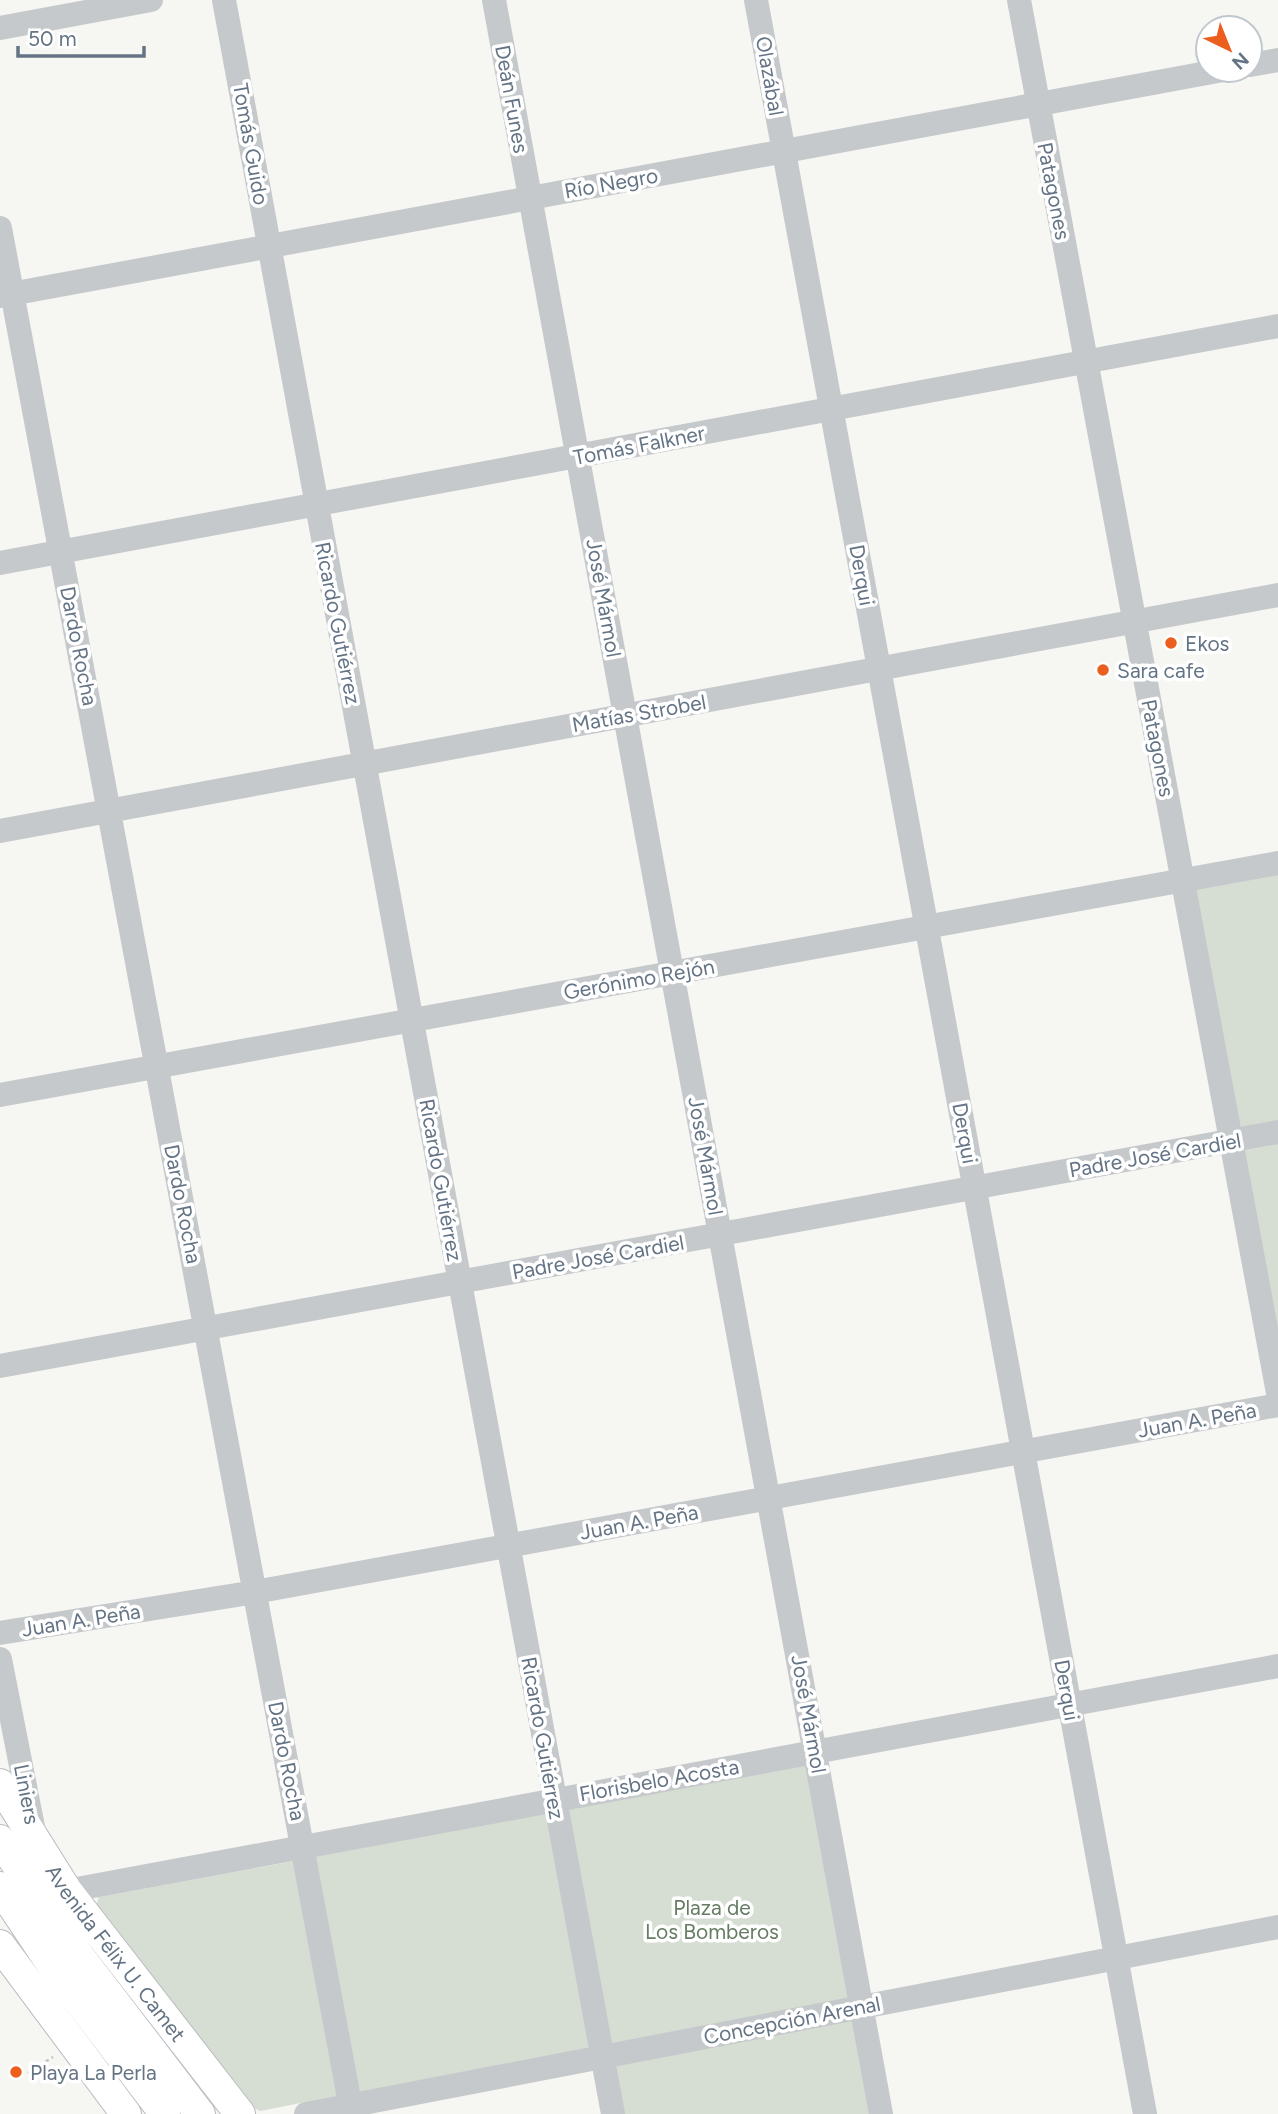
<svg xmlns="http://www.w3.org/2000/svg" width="1278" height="2114" viewBox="0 0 1278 2114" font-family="Figtree,sans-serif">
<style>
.green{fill:#d6ded3}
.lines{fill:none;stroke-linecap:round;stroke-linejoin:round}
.major-casing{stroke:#b8bcc0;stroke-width:32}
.path{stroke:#bfc1c3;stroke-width:2.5;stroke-dasharray:3.5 3.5;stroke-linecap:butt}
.minor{stroke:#c6c9cc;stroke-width:24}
.major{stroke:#fff;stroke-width:30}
.poi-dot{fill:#ec5e1d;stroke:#fff;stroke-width:2.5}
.labels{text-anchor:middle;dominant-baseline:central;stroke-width:7;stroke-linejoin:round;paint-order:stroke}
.street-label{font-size:21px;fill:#647485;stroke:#fff}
.poi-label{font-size:21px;fill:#647485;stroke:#fff;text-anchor:start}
.park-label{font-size:21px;fill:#667c63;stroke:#fff}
</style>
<rect width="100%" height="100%" fill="#f6f6f2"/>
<path class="green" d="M1278,872V1124L1238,1132L1192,889Z
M1278,1144V1340L1242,1151Z
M813,1760L877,2114H618L560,1801Z
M548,1811L593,2049L360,2092L315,1855Z
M294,1861L337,2096L260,2111L252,2107L94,1910L99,1897Z"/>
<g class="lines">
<defs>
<g id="major">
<path id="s1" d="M0,1784L67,1891L240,2114"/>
<path d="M0,1840L80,1957L200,2114"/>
<path d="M0,1887L56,1971L165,2114"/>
<path d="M0,1945L126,2114"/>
</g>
</defs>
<use href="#major" class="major-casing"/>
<path class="path" d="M28,2073L53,2057"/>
<path class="minor" d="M224,0L613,2114
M494,0L881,2114
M756,0L1145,2114
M1019,0L1278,1393
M0,28L151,0
M1250,65L1278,60
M0,228L352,2114
M0,296L1223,70
M0,563L1278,326
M0,831L1278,595
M0,1095L1278,863
M0,1366L1278,1132
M0,1633L255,1592L1278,1405
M0,1659L34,1832
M50,1894L1278,1666
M306,2114L1278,1927"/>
<use href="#major" class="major"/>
</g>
<g class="poi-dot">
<circle cx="1171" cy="643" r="7"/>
<circle cx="1103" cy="670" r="7"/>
<circle cx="16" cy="2072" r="7"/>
</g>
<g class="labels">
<g class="street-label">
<text transform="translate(770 76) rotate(80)">Olazábal</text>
<text transform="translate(512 99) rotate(80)">Deán Funes</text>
<text transform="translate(251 144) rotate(80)">Tomás Guido</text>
<text transform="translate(611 183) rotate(-10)">Río Negro</text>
<text transform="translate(1054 191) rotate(79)">Patagones</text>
<text transform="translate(639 445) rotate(-11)">Tomás Falkner</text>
<text transform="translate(862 575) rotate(80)">Derqui</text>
<text transform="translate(604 598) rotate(80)">José Mármol</text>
<text transform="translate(338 623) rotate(79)">Ricardo Gutiérrez</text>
<text transform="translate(79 646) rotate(79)">Dardo Rocha</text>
<text transform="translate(639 713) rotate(-10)">Matías Strobel</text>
<text transform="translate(1158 748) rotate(79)">Patagones</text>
<text transform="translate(639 979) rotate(-10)">Gerónimo Rejón</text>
<text transform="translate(965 1133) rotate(80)">Derqui</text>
<text transform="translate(1155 1155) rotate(-10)">Padre José Cardiel</text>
<text transform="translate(706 1156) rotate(80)">José Mármol</text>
<text transform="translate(441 1180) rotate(80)">Ricardo Gutiérrez</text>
<text transform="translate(183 1204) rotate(79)">Dardo Rocha</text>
<text transform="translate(598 1257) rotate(-10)">Padre José Cardiel</text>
<text transform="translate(1197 1420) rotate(-10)">Juan A. Peña</text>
<text transform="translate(639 1522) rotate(-10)">Juan A. Peña</text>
<text transform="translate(81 1620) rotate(-9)">Juan A. Peña</text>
<text transform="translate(1067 1690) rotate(80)">Derqui</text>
<text transform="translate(809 1714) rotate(80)">José Mármol</text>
<text transform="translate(543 1738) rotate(80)">Ricardo Gutiérrez</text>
<text transform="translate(287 1761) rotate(79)">Dardo Rocha</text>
<text transform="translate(659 1780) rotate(-10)">Florisbelo Acosta</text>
<text transform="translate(27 1794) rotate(79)">Liniers</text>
<text stroke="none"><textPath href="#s1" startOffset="205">Avenida Félix U. Camet</textPath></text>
<text transform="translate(792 2020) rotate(-11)">Concepción Arenal</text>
</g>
<g class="poi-label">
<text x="1185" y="643">Ekos</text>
<text x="1117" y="670">Sara cafe</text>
<text x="30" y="2072">Playa La Perla</text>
</g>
<g class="park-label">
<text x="712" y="1907">Plaza de<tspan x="712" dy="24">Los Bomberos</tspan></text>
</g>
</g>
<g transform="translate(1229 49) rotate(137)"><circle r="33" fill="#ffffff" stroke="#c1c7ce" stroke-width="2"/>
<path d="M0-5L12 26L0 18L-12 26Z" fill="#ec5e1d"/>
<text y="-10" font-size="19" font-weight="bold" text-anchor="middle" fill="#647485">N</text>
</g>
<path d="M18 46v10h126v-10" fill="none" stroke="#647485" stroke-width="3.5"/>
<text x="28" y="46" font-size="21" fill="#647485" stroke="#ffffff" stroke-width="5" paint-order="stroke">50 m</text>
</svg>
